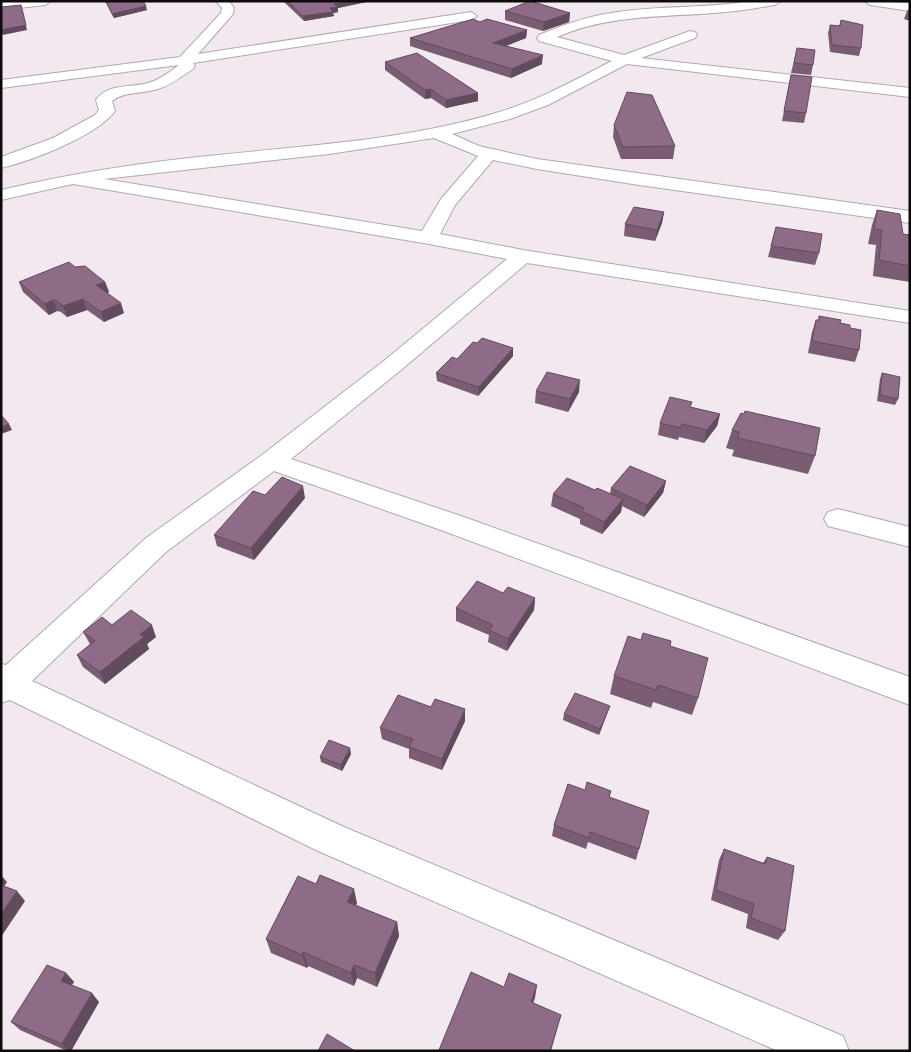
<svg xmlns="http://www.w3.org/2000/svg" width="911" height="1052" viewBox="0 0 911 1052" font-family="'Exo 2',sans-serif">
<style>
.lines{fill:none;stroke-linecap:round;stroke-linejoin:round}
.minor-casing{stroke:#b2a8af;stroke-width:2}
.minor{fill:#fff;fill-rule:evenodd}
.wall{fill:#7a5c73}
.shaded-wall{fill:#634b5e}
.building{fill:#8e6b86;stroke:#634b5e}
</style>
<rect width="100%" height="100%" fill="#f2e8ef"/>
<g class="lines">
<defs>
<path id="minor" d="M10,1H51L45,5L1,10V2Z
M216,1H229L234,8L233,14L198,54L471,12L477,16L471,20L193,63L195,66L193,69C182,76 171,85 158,89C143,94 125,91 112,101L115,111C97,136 31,161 1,168V157L53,138L95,115L99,110L96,100C108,83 130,88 148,83C159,80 170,72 179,65L1,88V80L180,57L221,13L222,8Z
M751,1H781L775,5C755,8 735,12 714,13C661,17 607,15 557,37L624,55L690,31L695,32L697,35L695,38L641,58L910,88V97L627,64L548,105L510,119L452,134L479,146L537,159L910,211V223L639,185L537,169L493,160L455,205L440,234L523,250L910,311V323L527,263L401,370L291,459L461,516L910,677V705L441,530L274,471L166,552L32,681L344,827L843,1036L849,1051H778L318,851L10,700L1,703V664L6,665L146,538L262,455L385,360L507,259L429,244L73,184L1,200V190C73,173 145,162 218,155C312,145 408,140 499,112C539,100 575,80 612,61L539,41L537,38L539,35C561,26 582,18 605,14C653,5 703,9 751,1ZM434,138L478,156L441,199L422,231L104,179L329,154Z
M864,1L910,3V11L870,5Z
M838,509L910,527V547L828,526L824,519L828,512Z"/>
</defs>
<use href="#minor" class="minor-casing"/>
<use href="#minor" class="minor"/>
</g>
<path class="wall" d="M105,1H143L147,10L114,18Z
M283,1H371L338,8V12L333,13L334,16L304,21Z
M910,8V21L904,19L907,11Z
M505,11L570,13L569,22L543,31L505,20Z
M841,20L861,48L859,56L830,52L828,33L830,25L839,26Z
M480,22L527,30L526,38L506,46L542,64L511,78L410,46V38Z
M797,48L813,65L811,75L791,73Z
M385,62L478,101L446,108L431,98L425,99L385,70Z
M791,75L806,113L804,123L782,121Z
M614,125L675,146L673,159H621L613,137Z
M877,210L903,234L910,235V282L873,276L876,245L868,244L872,225Z
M664,212L662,223L655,241L624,236L625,224Z
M776,227L819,253L815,265L768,257Z
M75,267L105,282L109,292L107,293L124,313L104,322L87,310L67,317L61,312L57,311L49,315L23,292L19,282Z
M819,316L840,323L850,328L859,350L855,362L808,353L812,332L816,320H818Z
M513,356L478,396L437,381L436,373L457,359Z
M882,373L898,399L895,405L877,401L880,379Z
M536,391L579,392L568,412L535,403Z
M691,407L720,414L717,426L704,443L679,437L678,440L658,435L660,423Z
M741,413L815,456L808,474L732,456L734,450L726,448L732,430Z
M666,481L663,493L644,517L622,506L621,512L602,534L580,524V519L551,506L553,494L595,490L610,494L611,488Z
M265,495L305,498L254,560L217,546L214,535Z
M503,593L535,598L534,610L507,651L488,642L489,635L456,621V608Z
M112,625L156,637L147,644L149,649L105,684L83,667L77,655L90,644L83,632Z
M641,640L670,646L698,698L692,715L653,702L651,708L610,694L614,676Z
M608,711L599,735L563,720L564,714Z
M465,721L442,770L409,758V749L382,739L380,728Z
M351,754L342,771L321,762L320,757Z
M585,790L609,797L639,849L636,860L588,842L586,849L552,836L554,825Z
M724,849L763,863L767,857L785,931L778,940L746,928L748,914L711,900L719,860Z
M357,903L356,905L397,922L399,936L377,987L357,978L354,986L308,966L307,968L271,953L266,939Z
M66,973L74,982L72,985L99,1002L71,1051H67L20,1030L11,1022Z"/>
<path class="shaded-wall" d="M348,1H371L338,8V12L333,13L334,16L304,21L303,16L330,8L334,4Z
M21,5L27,30L3,35L1,30Z
M146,6L147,10L114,18L112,14Z
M570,13L569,22L543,31L544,22Z
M527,30L526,38L493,51V43Z
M543,55L542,64L511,78L512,69Z
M431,89V98L425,99V90Z
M478,93V101L446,108V100Z
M664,212L662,223L655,241L657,230Z
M105,282L109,292L100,296L96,285Z
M83,299L87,310L67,317L63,306Z
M53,300L57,311L49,315L45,304Z
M121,303L124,313L104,322L101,312Z
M513,348V356L478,396L479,387Z
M580,380L579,392L568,412L570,399Z
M720,414L717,426L704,443L707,430Z
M9,424L12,430L1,434V427Z
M666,481L663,493L644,517L647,505Z
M303,486L305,498L254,560L251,548Z
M623,499L621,512L602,534L604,522Z
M535,598L534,610L507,651L508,639Z
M152,625L156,637L147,644L149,649L105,684L100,672L140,634Z
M610,706L608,711L599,735L600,729Z
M465,709V721L442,770V759Z
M350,748L351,754L342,771L341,765Z
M1,875L7,882L1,891Z
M354,889L357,903L351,916L347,902Z
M17,891L25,901L1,937V914Z
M397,922L399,936L377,987L375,973Z
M303,952L308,966L307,968L302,955Z
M354,965L357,978L354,986L351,973Z
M66,973L74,982L69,989L61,981Z
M537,985L535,998L529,1014L531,1002Z
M92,993L99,1002L71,1051H69L62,1044Z
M561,1015L551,1051H550Z"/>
<path class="building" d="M106,1H143L146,6L112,14Z
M287,1H348L334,4L338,7L330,8L333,12L303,16Z
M530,1L570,13L544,22L505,11Z
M21,5L26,25L1,30V7Z
M473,19L480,22L487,19L527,30L493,43L543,55L512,69L410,38Z
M841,20L863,25L861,48L832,45L830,25L840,26Z
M797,48L815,50L813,65L794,63Z
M417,53L478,93L446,100L431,89L425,90L385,62Z
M791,75L812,77L806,113L784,111Z
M627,92L652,95L675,146L623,147L614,125Z
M634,207L664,212L657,230L625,224Z
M877,210L900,214L903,234L910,235V266L879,260L882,230L874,229Z
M776,227L822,234L819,253L771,246Z
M69,262L75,267L85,266L105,282L96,285L121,303L101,312L83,299L63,306L57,301L53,300L45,304L19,282Z
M819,316L841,320L840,323L850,325V328L861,330L859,350L812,341L816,320H819Z
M482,338L513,348L479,387L436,373L452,357L457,359L473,342L477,343Z
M547,372L580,380L570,399L536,391Z
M882,373L900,377L898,399L880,395Z
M670,397L692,402L690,407L720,414L707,430L682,424L681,428L660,423Z
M745,411L820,428L815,456L738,438L739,432L732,430L741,413L744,414Z
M1,415L9,424L1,427Z
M630,466L666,481L647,505L611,488Z
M282,477L303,486L251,548L214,535L253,491L265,495Z
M567,478L595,490L597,488L623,499L604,522L581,511L584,508L553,494Z
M477,581L503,593L508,587L535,598L508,639L489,630L493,625L456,608Z
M131,610L152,625L140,634L144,637L100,672L77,655L95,641L83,632L102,617L112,625Z
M643,633L671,641L670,646L708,658L698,698L658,685L656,690L614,676L628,636L641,640Z
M575,693L610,706L600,729L564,714Z
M398,695L431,707L435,699L465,709L442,759L409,747L413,739L380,728Z
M329,740L350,748L341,765L320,757Z
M587,782L611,791L609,797L649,811L639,849L590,832L589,838L554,825L568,784L585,790Z
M724,849L765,864L767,857L794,866L785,931L751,918L754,904L716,890Z
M320,875L354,889L347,902L397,922L375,973L354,965L351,973L303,952L302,955L266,939L298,876L316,884Z
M1,885L17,891L1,914Z
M47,965L66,973L61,981L92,993L62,1044L11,1022Z
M471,972L504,987L509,973L537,985L531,1002L561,1015L550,1051H441L439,1050Z
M327,1034L355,1051H318Z"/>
<rect width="911" height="1052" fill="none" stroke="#0e0b0d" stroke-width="5"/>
</svg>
